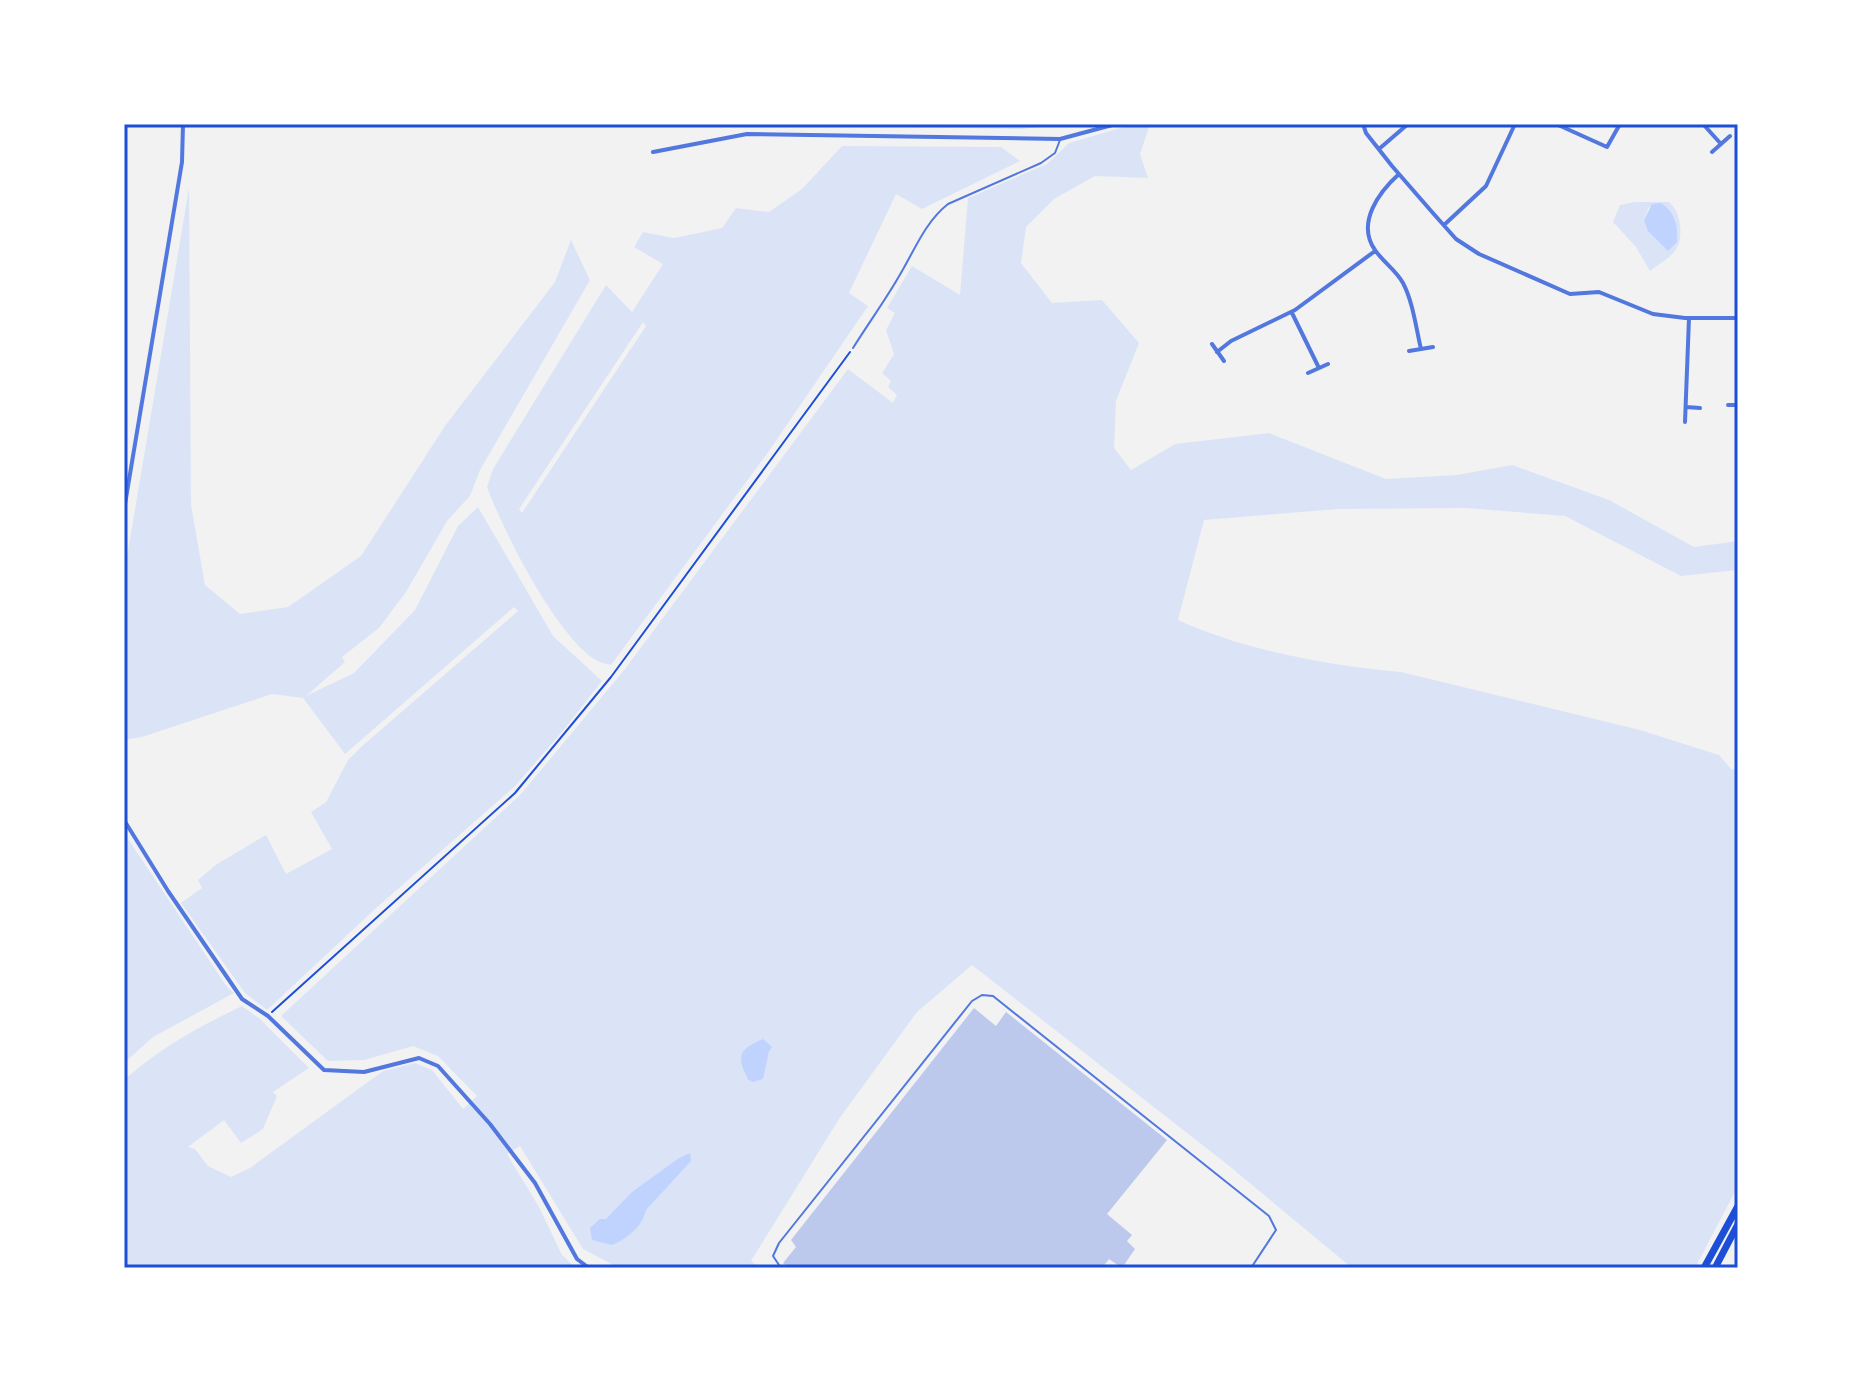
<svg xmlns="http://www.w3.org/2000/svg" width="1862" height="1392" viewBox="0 0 1862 1392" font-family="'PT Sans',sans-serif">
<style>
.green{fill:#dbe4f7;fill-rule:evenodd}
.water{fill:#bfd3fe}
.building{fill:#bdc9ec}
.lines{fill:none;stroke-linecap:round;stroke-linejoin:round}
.path{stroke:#1d4ed8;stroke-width:2}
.service{stroke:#5277de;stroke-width:2}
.minor{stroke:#5277de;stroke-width:4}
.primary{stroke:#1d4ed8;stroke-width:7}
.neatline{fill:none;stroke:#1d4ed8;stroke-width:3}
</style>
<rect width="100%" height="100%" fill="#f2f2f2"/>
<path class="green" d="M851,124H1067L1021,129L850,126Z
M1134,124H1150L1140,154L1148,178L1095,176L1054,199L1026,227L1021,263L1052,303L1102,300L1139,343L1116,401L1114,448L1131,470L1175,444L1269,433L1386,479L1457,475L1512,465L1609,500L1694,547L1738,541V570L1681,576L1565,516L1466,508L1339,509L1204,520L1178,620C1243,650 1330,666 1401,672L1640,730L1719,755L1731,769L1738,770V1186L1695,1268H1352L1228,1165L972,965L917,1012L839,1119L751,1261L759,1268H619L583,1249L520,1146L507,1154L539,1207L562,1255L576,1268H124V1080C160,1048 198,1027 242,1006L260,1019L309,1068L273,1092L277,1096L263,1129L241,1143L224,1120L188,1147L195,1149L208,1166L231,1177L250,1168L383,1071L415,1063L432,1070L463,1109L477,1096L438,1056L413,1046L364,1060L328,1061L281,1016L521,794L625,669L848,369L893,403L897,395L888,387L891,381L882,373L894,354L886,330L895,313L887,308L912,266L960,295L968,198L1047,164L1069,143Z
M842,146L1001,147L1020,161L922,209L896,194L849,293L868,306L769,451L611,665C606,664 598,662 594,659C554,632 504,532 487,487L493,469L606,285L632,312L663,264L634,247L643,232L674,238L722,228L736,208L769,212L802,189ZM643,322L646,326L522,513L519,509Z
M189,188L191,505L205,585L240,614L288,607L361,556L445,426L555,282L571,240L590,280L480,470L470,496L447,521L406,592L379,628L342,657L345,662L306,696L354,673L415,610L458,526L478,507L553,636L602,681L562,732L515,786L375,909L267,1010L245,993L181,903L202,888L198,880L217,864L266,835L286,874L332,849L311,812L326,802L348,760L361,747L518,611L514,607L345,754L303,698L272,694L142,737L124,740V575Z
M1635,202H1669C1677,210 1678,214 1680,225C1683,252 1670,256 1650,271L1636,247L1613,222L1620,205ZM1649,207L1675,218L1677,242C1657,242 1653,238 1644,220Z
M124,833L227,987L234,993L153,1037L124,1063Z"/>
<path class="water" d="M1661,203C1676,213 1678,226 1677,242L1668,251L1648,231L1644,220L1652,204Z
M763,1039L772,1047L769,1051L763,1079L753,1082C744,1077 750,1082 745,1073C735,1052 745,1047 763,1039Z
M690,1153L691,1161L646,1210C642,1227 628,1238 612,1245L592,1240L590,1228L600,1219H606L632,1192L679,1158Z"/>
<path class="building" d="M974,1008L996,1026L1006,1012L1167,1140L1107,1214L1132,1235L1127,1241L1135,1249L1122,1268L1109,1259L1102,1268H789L783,1263L796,1247L791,1240Z"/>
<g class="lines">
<path class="path" d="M272,1012L515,793L611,677L850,352"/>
<path class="service" d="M853,348C868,324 884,302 898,278C914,252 924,223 948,204L1041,163L1055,153L1060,140
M781,1268L773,1256L779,1243L972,1001L982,995L993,996L1269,1216L1276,1230L1251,1268"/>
<path class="minor" d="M1363,124L1366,133L1392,166L1432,212L1456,239L1479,254L1570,294L1599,292L1653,314L1685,318H1738
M1556,124L1607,147L1620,124
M1703,124L1721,144
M1379,149L1408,124
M653,152L747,134L1060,139L1116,124
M1712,152L1730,136
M1399,174C1379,192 1356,223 1375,250C1383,262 1396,270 1403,283C1413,302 1416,328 1421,349
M1444,225L1486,186L1515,124
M1292,313L1319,368
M1212,344L1224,361
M1409,351L1433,347
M1217,352L1231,341L1295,310L1375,251
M1308,373L1328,364
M1728,405H1738
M1686,407L1700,408
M1685,422L1689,318
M124,510L182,162L183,124
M124,820L168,891L242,999L268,1016L324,1070L364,1072L419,1058L438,1066L490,1124L535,1183L577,1259L589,1268"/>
<path class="primary" d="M1704,1268L1738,1206
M1715,1268L1738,1224"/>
</g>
<rect width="1862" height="1392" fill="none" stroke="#ffffff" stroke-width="252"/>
<rect x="126" y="126" width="1610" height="1140" class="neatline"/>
</svg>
